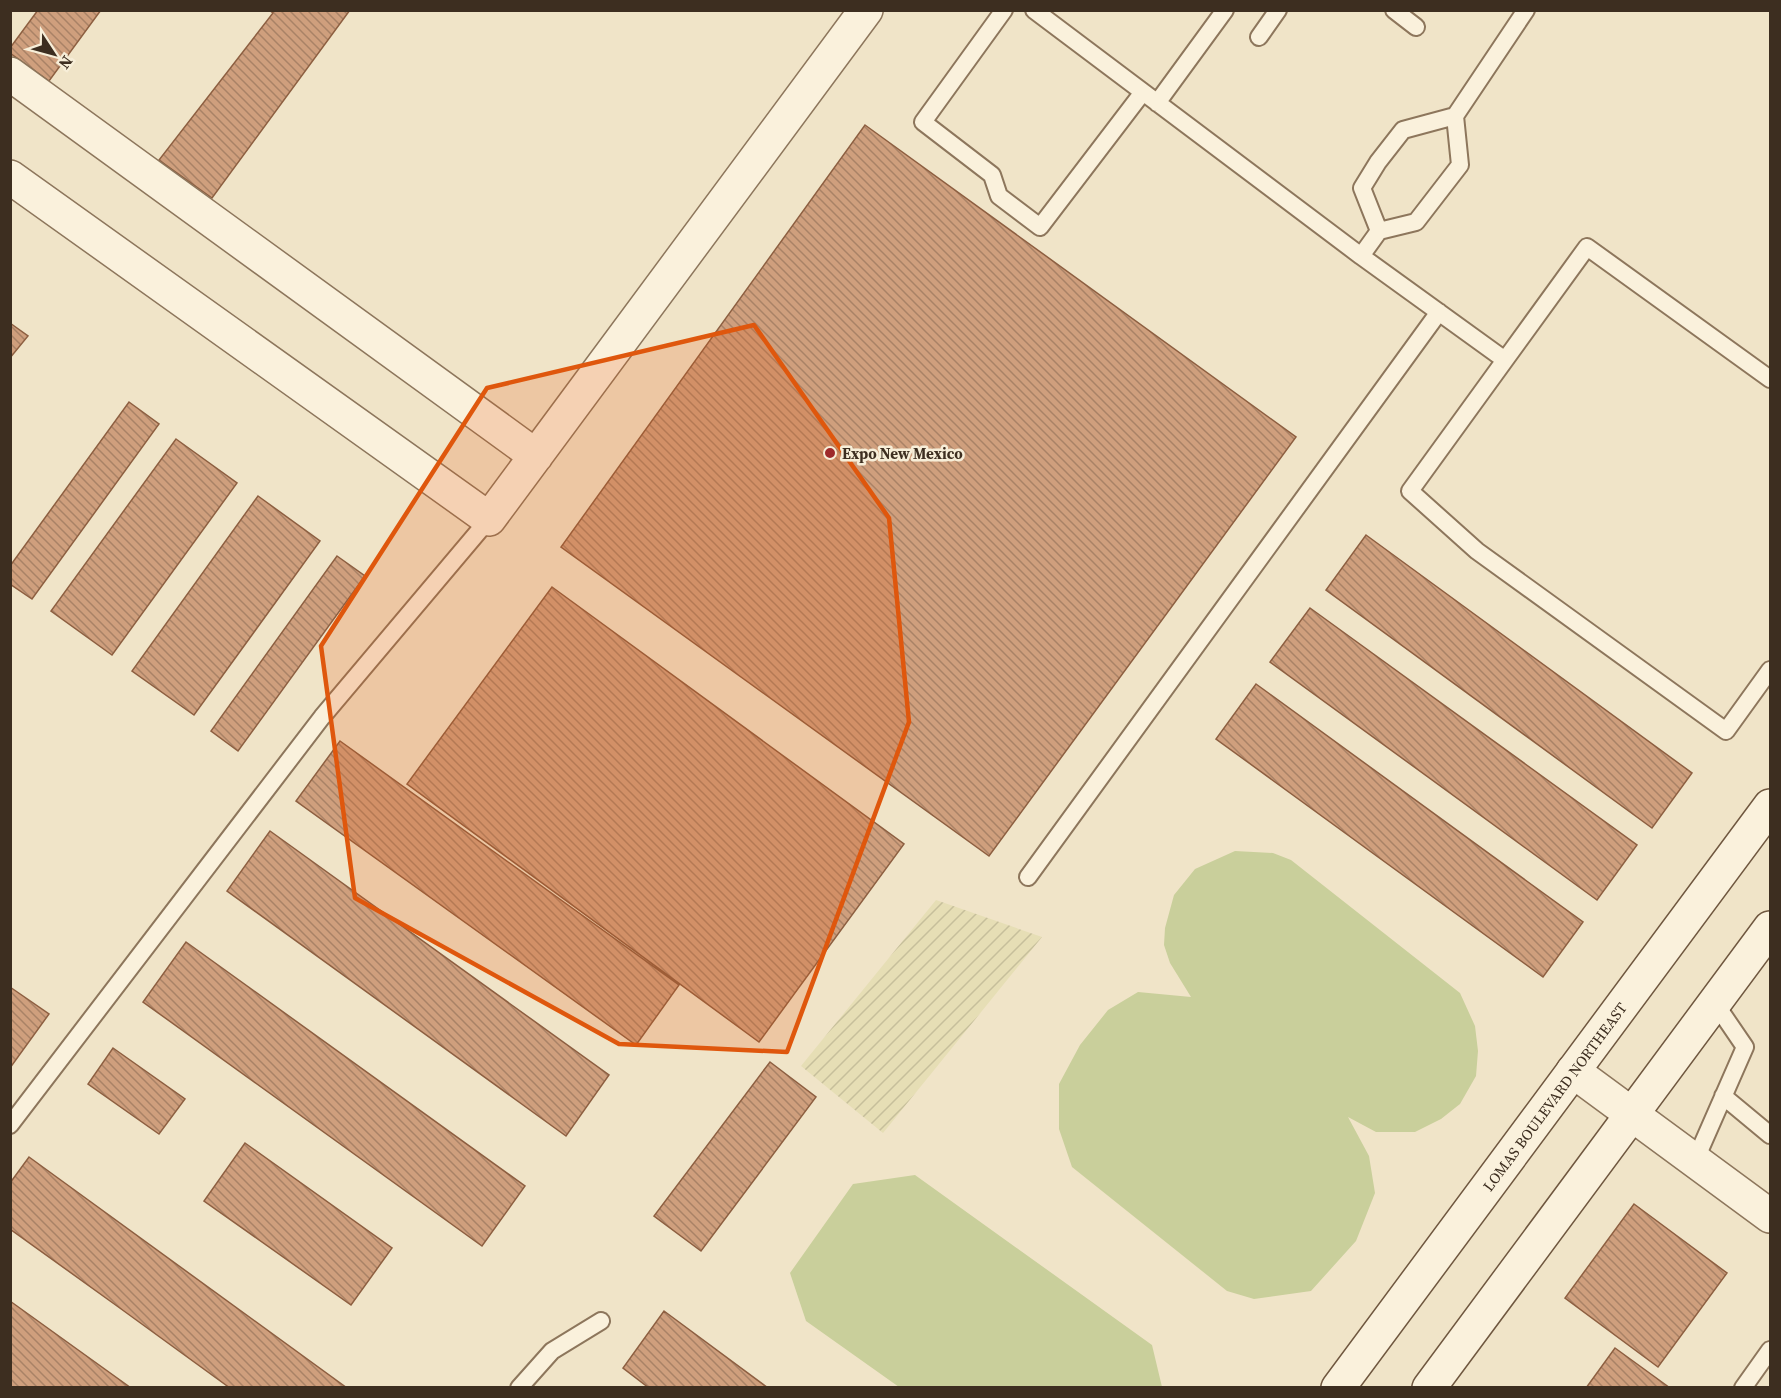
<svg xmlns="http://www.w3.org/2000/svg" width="1781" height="1398" viewBox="0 0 1781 1398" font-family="'Source Serif 4',serif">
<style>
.farmland{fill:url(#farmland-furrows)}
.green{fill:#c9cf9b}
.building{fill:url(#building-back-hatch);stroke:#8d5f41;stroke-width:1.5}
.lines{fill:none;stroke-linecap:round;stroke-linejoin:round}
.lane-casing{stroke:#8d765c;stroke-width:20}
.street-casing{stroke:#8d765c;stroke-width:36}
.secondary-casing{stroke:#6f573f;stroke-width:36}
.lane{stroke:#faf1dc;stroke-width:16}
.street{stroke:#faf1dc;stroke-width:33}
.secondary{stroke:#faf1dc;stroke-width:33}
.marked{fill:#df570d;fill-opacity:0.2;stroke:#df570d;stroke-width:4.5;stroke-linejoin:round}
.poi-dot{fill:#9e2a2b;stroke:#f7eed8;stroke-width:2}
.labels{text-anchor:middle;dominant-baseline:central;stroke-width:5;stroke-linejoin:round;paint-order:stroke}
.poi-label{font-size:15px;font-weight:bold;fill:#3d2e20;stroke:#f7eed8;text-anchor:start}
.street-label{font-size:15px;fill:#3d2e20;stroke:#f7eed8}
</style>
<defs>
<pattern id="farmland-furrows" width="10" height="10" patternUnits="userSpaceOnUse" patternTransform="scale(1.5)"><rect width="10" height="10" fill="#e6deb5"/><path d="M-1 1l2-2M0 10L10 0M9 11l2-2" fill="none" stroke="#c6bf9b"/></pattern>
<pattern id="building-back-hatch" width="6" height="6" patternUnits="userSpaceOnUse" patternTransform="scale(1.5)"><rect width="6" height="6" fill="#cf9f7d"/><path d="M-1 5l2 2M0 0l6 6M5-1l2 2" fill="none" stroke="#a98266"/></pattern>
</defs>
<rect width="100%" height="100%" fill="#f0e4c8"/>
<path class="farmland" d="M936,900L1042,937L883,1133L801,1066Z"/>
<path class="green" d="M1235,851L1273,853L1291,860L1460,993L1475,1026L1478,1051L1476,1076L1460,1104L1441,1119L1415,1132H1376L1348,1117L1369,1156L1375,1193L1356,1241L1311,1291L1254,1299L1227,1291L1072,1167L1059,1129V1084L1080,1045L1108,1010L1138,992L1191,997L1170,963L1164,945L1165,928L1174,895L1195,869Z
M915,1175L1152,1345L1162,1387H899L806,1321L790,1273L853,1184Z"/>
<path class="building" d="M38,10H101L49,81L10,53V48Z
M269,10H350L212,198L159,160L273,13Z
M865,125L1296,437L989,856L561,547Z
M10,323L28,336L10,358Z
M129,402L159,424L32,599L10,584V566Z
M176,439L237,483L112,655L51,611Z
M258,496L320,541L194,715L132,671Z
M1366,535L1692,773L1652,828L1326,590Z
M337,556L365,576L238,751L211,731Z
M552,587L904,844L759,1042L407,784Z
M1310,608L1637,845L1597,900L1270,662Z
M1256,684L1583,922L1543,977L1216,739Z
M340,741L679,985L636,1045L296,801Z
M270,831L609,1075L566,1136L227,891Z
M186,942L525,1186L482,1246L143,1002Z
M10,987L49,1014L10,1068Z
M113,1048L185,1099L159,1134L88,1084Z
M770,1062L816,1097L701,1251L654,1216Z
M245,1143L392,1248L351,1305L204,1201Z
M29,1157L347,1388H230L117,1306L10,1229V1183Z
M1634,1204L1727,1273L1658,1367L1565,1298Z
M10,1301L131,1388H10Z
M664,1311L768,1388H649L623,1368Z
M1615,1348L1670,1388H1586Z"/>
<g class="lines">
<defs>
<path id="lane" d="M1004,10L923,122L992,175L999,196L1040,227L1143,92
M1034,10L1361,256L1379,231L1416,222L1460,165L1455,116L1526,10
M1394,10L1416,27
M1259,37L1278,10
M1157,103L1225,10
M1379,231L1362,188L1378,162L1403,130L1455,116
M1361,256L1505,360L1587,247L1770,379
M1505,360L1410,491L1477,551L1726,731L1770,670
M1028,877L1439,312
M1723,1096L1770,1135
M10,1125L322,717L489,519
M1695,1161L1745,1047L1715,1003
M519,1388L552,1351L601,1321
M1743,1388L1770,1350"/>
<path id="street" d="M10,74L536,456
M10,177L489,519L866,10
M1573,1071L1770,1216"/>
<g id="secondary">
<path id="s1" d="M1338,1388L1770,806"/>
<path d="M1429,1388L1770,928"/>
</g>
</defs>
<use href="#lane" class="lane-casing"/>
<use href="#street" class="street-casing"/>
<use href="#secondary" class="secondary-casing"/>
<use href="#lane" class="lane"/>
<use href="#street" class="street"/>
<use href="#secondary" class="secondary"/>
</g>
<path class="marked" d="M754,325L889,518L909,722L787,1052L619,1044L355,898L321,646L487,388Z"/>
<circle class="poi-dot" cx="830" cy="453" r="6"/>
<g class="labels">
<g class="poi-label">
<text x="842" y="453">Expo New Mexico</text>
</g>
<g class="street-label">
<text stroke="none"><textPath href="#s1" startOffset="363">LOMAS BOULEVARD NORTHEAST</textPath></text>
</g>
</g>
<rect width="1781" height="1398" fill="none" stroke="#3d2e20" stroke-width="24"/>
<g transform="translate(54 54) rotate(126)" stroke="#f7eed8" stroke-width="4.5" paint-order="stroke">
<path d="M0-4.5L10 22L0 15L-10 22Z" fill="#3d2e20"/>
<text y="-9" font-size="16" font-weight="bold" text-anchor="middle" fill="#3d2e20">N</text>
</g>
</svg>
